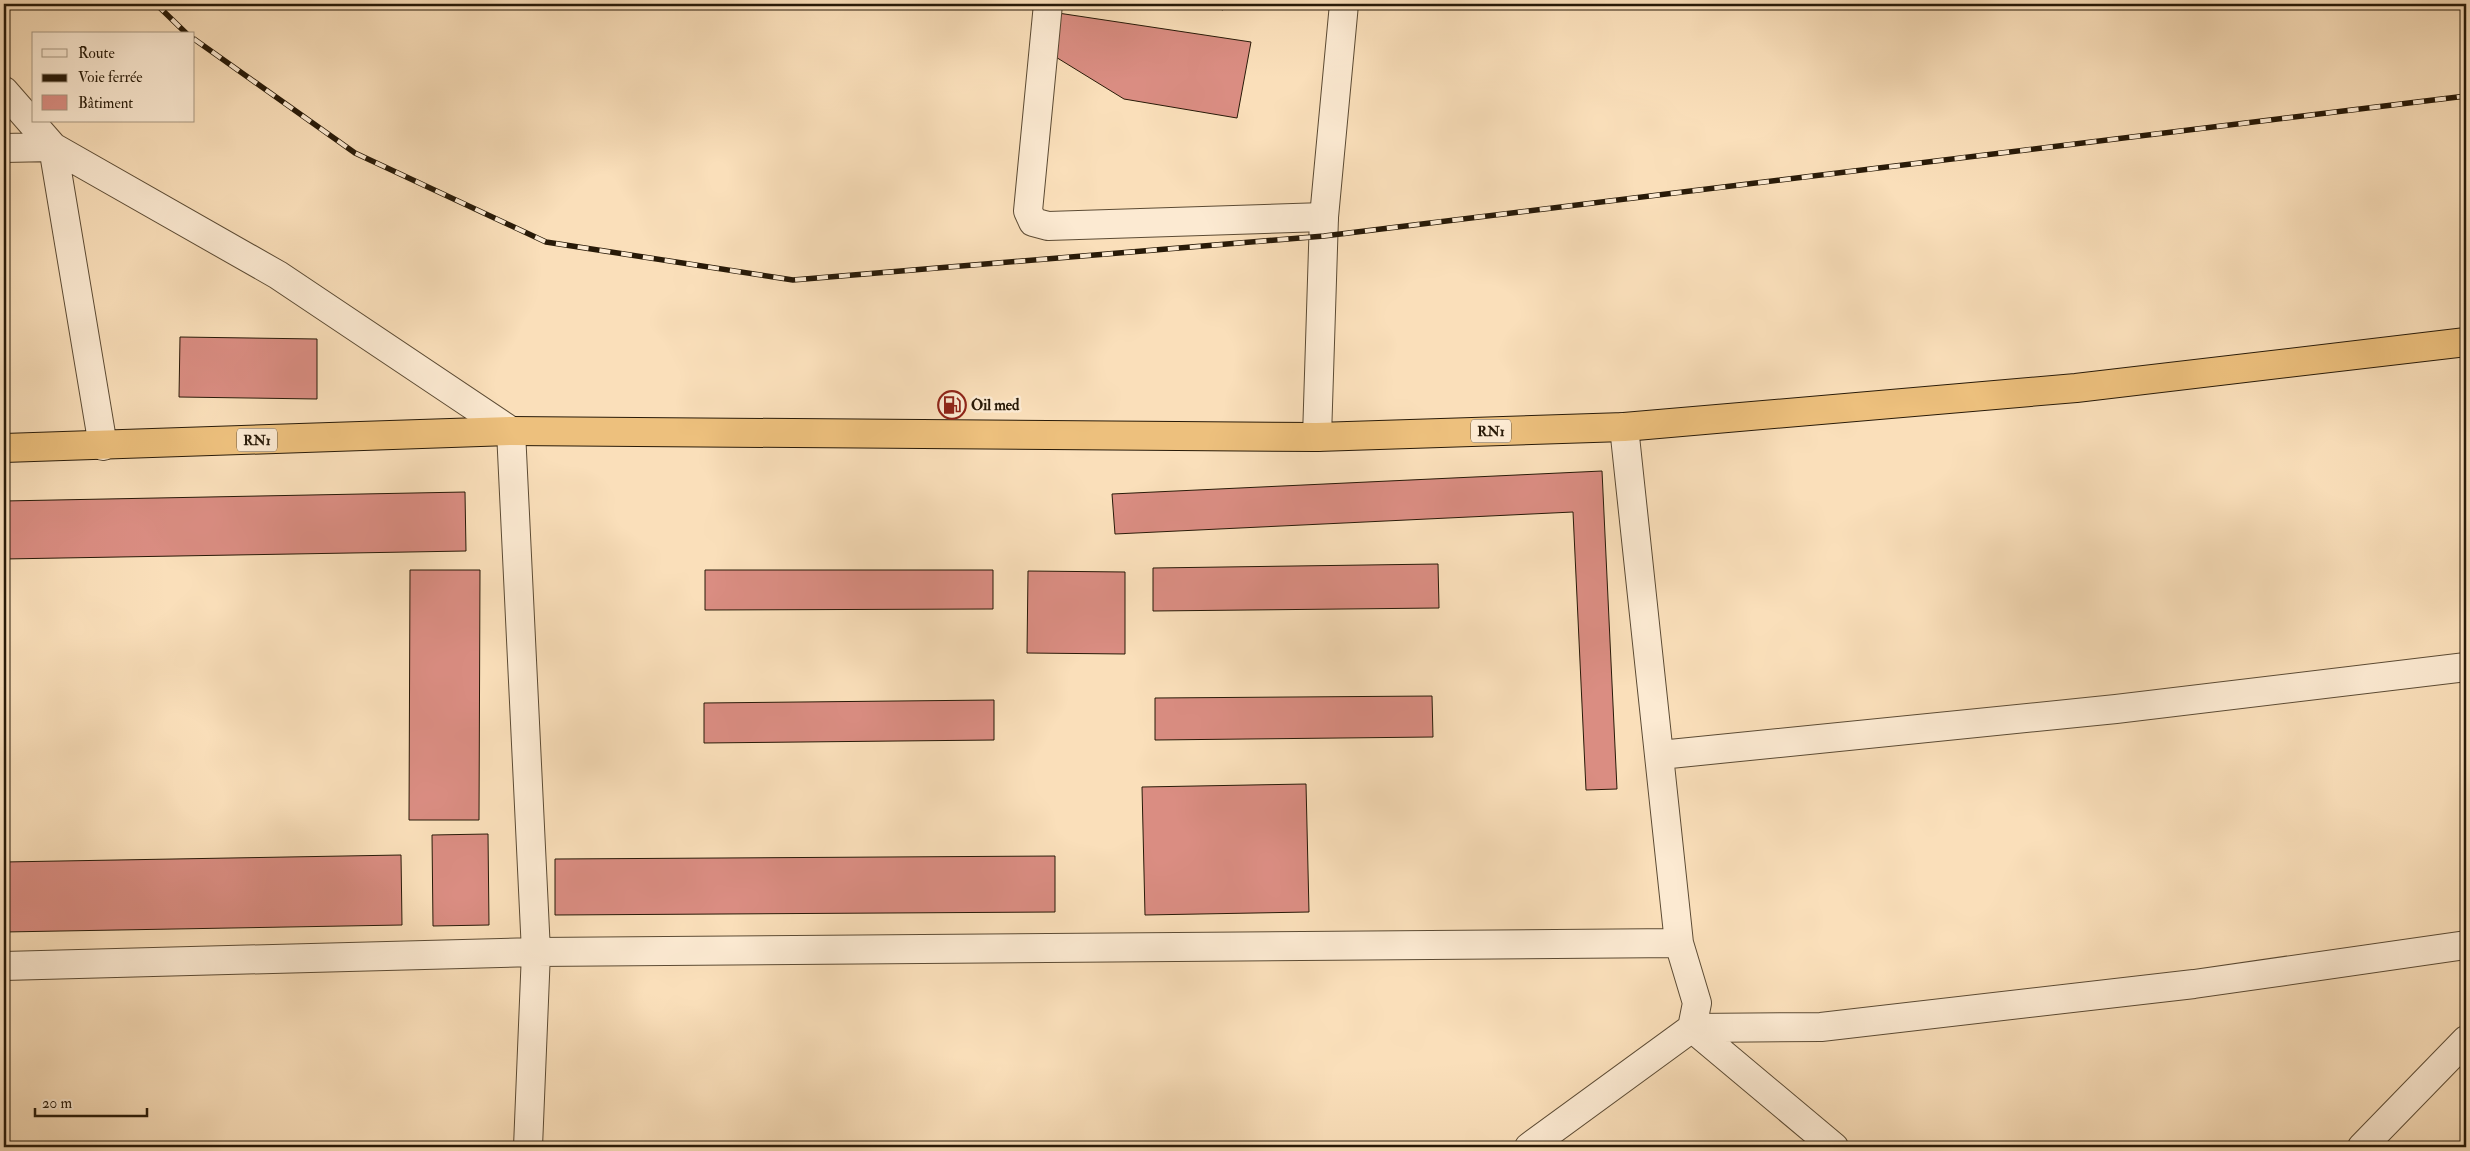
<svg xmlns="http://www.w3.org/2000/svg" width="2470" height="1151" viewBox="0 0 2470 1151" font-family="'IM FELL Double Pica',serif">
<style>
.building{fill:#da8d82;stroke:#281a08}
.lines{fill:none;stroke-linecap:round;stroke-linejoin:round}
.minor-casing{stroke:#5c4b34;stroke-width:30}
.tertiary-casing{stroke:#5c4b34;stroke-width:30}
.trunk-casing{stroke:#281a08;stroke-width:30}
.minor{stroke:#fcead2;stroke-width:28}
.tertiary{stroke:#fcead2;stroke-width:28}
.trunk{stroke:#edc07d;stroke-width:28}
.rail-casing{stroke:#281a08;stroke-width:5.5}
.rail{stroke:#fcead2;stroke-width:4;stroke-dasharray:11;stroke-linecap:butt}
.labels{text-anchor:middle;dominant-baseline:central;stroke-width:5;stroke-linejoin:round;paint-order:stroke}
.shield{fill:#fcead2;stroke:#685845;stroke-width:1}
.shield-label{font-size:14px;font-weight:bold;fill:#281a08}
.poi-label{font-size:15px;font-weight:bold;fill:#281a08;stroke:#fcead2;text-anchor:start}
</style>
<rect width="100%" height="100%" fill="#fadfba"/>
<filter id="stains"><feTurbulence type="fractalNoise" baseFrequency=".004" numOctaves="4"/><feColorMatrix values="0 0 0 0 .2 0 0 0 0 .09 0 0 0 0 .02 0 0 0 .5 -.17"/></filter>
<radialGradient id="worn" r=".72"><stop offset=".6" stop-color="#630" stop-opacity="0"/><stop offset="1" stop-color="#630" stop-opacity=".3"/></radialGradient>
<path class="building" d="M1202,4H1225L1223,10Z
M1058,13L1251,42L1237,118L1124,99L1046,51Z
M180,337L317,339V399L179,397Z
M1602,471L1617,789L1586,790L1573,512L1115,534L1112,494Z
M465,492L466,551L4,559V501Z
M1438,564L1439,608L1153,611V568Z
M410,570H480L479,820H409Z
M705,570H993V609L705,610Z
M1028,571L1125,572V654L1027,653Z
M1432,696L1433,737L1155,740V698Z
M994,700V740L704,743V703Z
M1306,784L1309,912L1145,915L1142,787Z
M488,834L489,925L433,926L432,835Z
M401,855L402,925L4,932V862Z
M1055,856V912L555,915V859Z"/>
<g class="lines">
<defs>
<path id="minor" d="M1048,4L1028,211L1033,222L1048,226L1324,217
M4,91L53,147L278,275L511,431L536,952L528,1147
M4,148L53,147L103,446
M1624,427L1679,943L1697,1003L1692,1028
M1660,755L2116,709L2466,667
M4,966L536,952L1679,943
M1692,1028L1834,1147
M1529,1147L1692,1028L1821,1027L2194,984L2466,945
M2362,1147L2466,1040"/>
<path id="tertiary" d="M1317,437L1324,217L1344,4"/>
<path id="trunk" d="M4,448L511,431L1317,437L1624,427L2076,388L2466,342"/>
</defs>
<use href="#minor" class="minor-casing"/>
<use href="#tertiary" class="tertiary-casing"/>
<use href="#trunk" class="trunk-casing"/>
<use href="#minor" class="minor"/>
<use href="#tertiary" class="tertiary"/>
<use href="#trunk" class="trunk"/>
<defs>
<path id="rail" d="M156,4L187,34
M194,39L355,153L546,242L793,280L1324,236L2466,96"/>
</defs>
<use href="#rail" class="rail-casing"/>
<use href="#rail" class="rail"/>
</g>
<defs>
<symbol id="fuel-ring" viewBox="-11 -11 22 22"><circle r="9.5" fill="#fcead2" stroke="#8f2418" stroke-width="1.5"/><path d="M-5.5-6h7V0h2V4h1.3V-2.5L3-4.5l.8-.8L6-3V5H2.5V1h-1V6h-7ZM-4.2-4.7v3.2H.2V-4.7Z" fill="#8f2418"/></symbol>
</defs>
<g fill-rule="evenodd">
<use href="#fuel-ring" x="936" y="389" width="32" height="32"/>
</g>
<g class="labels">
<g class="shield">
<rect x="1471" y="419.5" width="40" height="23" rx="4"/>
<rect x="237" y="428.5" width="40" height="23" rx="4"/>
</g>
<g class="shield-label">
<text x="1491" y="431">RN1</text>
<text x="257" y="440">RN1</text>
</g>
<g class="poi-label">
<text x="971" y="405">Oil med</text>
</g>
</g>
<rect width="2470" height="1151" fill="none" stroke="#fadfba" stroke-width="20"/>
<rect x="5" y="5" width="2460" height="1141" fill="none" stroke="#281a08" stroke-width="2.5"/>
<rect x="10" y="10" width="2450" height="1131" fill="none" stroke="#281a08"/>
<rect x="32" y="32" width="162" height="90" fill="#fcead2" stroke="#a79781"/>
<rect x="42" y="49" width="25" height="8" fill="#fcead2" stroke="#a79781"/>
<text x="78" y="58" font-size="15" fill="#281a08">Route</text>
<rect x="42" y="74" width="25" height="8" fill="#281a08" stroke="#a79781"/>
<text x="78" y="82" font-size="15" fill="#281a08">Voie ferrée</text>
<rect x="42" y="95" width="25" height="15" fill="#da8d82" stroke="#a79781"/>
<text x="78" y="108" font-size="15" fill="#281a08">Bâtiment</text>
<path d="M35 1108v8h112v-8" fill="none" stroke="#281a08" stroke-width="2.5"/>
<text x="42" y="1108" font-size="15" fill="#281a08" stroke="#fcead2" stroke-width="4" paint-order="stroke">20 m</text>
<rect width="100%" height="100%" filter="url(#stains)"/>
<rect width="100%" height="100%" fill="url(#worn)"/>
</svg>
